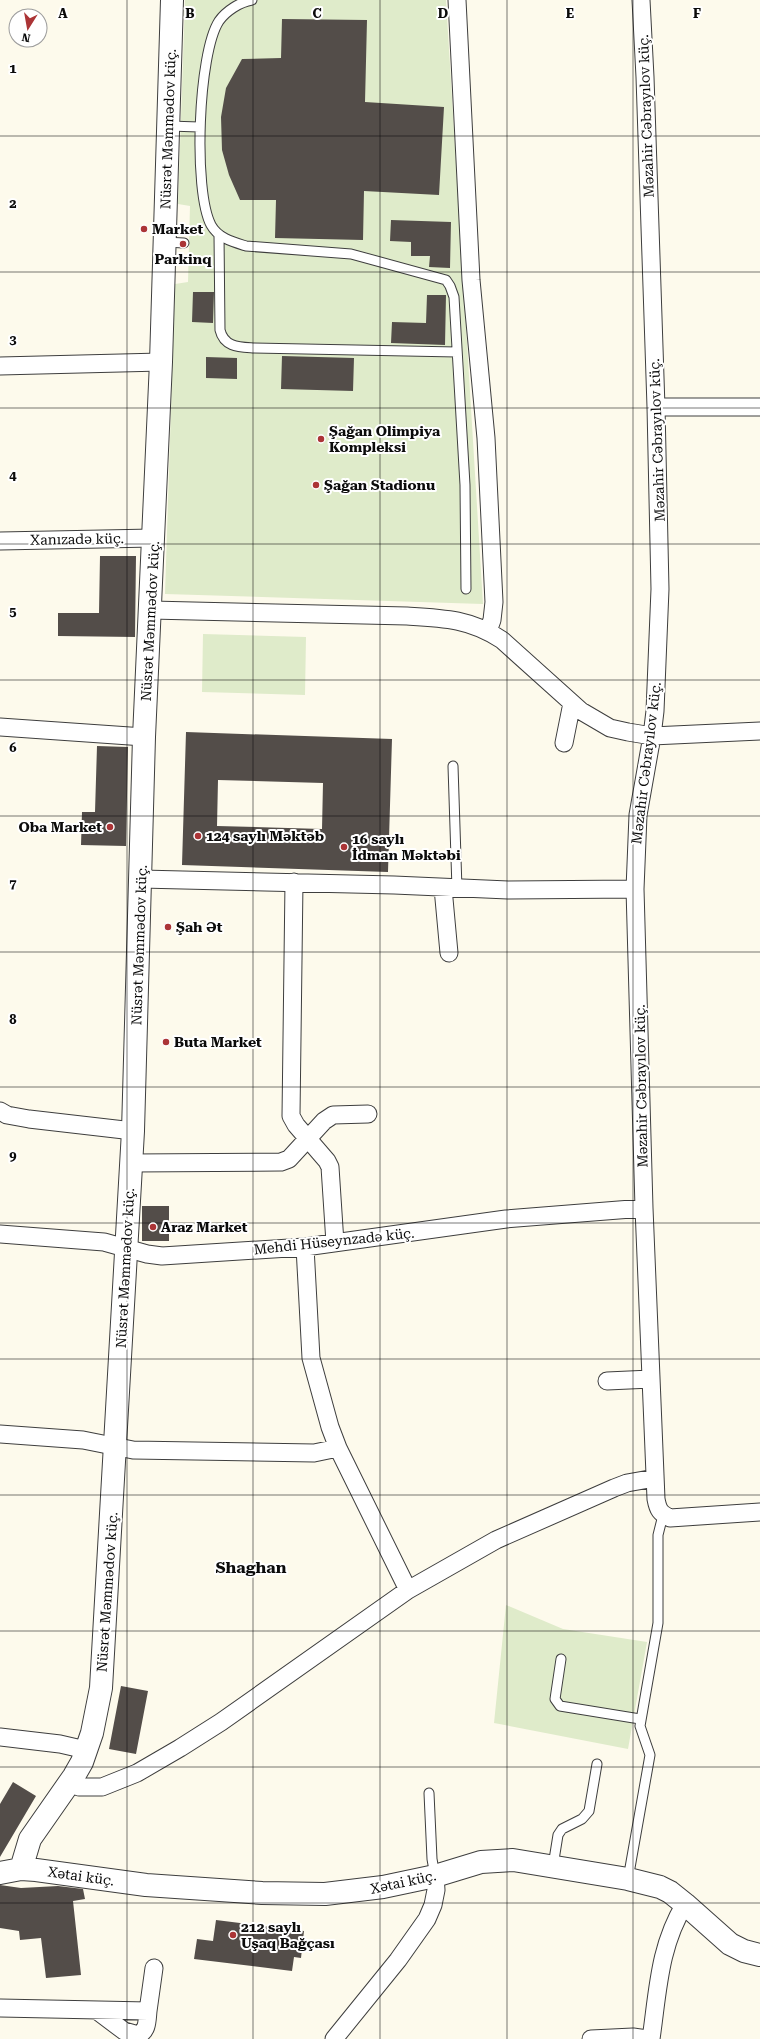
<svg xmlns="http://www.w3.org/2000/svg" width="760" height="2039" viewBox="0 0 760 2039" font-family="'Roboto Serif',serif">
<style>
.pitch{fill:#dfebca}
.building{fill:#534d49;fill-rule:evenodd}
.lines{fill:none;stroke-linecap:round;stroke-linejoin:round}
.service-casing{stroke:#3e3e3e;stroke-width:11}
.minor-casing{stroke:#3e3e3e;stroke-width:19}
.tertiary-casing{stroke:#3e3e3e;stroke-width:24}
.service{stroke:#fff;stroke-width:9}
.minor{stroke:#fff;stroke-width:17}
.tertiary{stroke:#fff;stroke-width:22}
.grid{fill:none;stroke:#0b0b0b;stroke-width:1;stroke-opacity:0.55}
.poi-dot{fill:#ab3436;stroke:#fff;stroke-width:1.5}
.labels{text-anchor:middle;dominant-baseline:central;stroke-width:4;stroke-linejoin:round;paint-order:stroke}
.street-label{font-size:14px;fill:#0b0b0b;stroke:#fff}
.poi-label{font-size:14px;font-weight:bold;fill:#0b0b0b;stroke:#fff;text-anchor:start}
.quarter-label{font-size:16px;font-weight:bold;fill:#0b0b0b;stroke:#fff}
.grid-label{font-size:13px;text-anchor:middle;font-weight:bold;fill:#0b0b0b;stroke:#fff;stroke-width:4;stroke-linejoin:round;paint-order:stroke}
</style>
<rect width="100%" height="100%" fill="#fdfaec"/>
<path class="pitch" d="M185,0H446L483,604L165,594L175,284L188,282L190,206L178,204Z
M203,634L306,637L305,695L202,692Z
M506,1605L563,1629L647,1642L628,1749L494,1723Z"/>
<path class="building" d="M282,19L367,20L365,102L444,107L439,195L364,191L363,240L275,238L276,200H240L229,175L222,150L221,117L226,88L242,59L281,58Z
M391,220L451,222L450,268L429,267L430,256H411V242L390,241Z
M193,292H214L213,323L192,322Z
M427,295H446L445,345L391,343L392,322L426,323Z
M282,356L354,358L353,391L281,389Z
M206,357L237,358V379L206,378Z
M100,556H136L135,637L58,636V613H99Z
M186,732L392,739L388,872L182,865ZM218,780L323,783L322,829L217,826Z
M97,746L128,747L126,846L81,845L82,812H95Z
M142,1206H169V1241H142Z
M121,1686L148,1691L136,1754L109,1749Z
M13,1782L36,1796L0,1857V1804Z
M0,1885L21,1888L58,1886L83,1889L85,1899L73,1901L81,1975L46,1978L41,1938L20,1940L19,1931L0,1928Z
M216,1920L304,1931L301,1958L294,1957L292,1971L194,1959L197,1939L213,1941Z"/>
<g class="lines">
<defs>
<path id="service" d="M252,0C240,2 226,11 219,21C198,53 193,191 211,225C218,238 233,242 246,246L351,254L446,280L450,286L454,297L465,485L466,589
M169,126L199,127
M219,235L220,330C224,347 239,347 253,348L457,352
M165,242L184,243
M453,766L457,889
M561,1659L555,1699L560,1706L640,1719
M429,1793L432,1859L435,1876
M553,1866L558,1835L562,1829L582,1819L589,1811L597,1764
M628,1879L650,1755L640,1726L658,1623V1535L663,1515"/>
<path id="minor" d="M457,0L471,280L486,438L494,602L492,620L488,631
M641,0L645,77L656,407L660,589L655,711L652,736L638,815L635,889L644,1208L656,1499C658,1510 660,1513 670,1518L760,1512
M0,366L161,362
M656,407H760
M0,541L153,538
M151,610L407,616C443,618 471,619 502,640L581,711L610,728L628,732L652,736L760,731
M0,727L144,737
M564,743L572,703
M141,879L394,885L508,890L635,889
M294,882L291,1116L296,1125L327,1161L330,1167L335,1243
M443,888L449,953
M0,1111L7,1115L29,1119L133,1131
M132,1163L281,1162L289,1159L324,1121L333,1115L368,1114
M0,1234L104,1242L147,1254L162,1256L305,1247L506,1219L644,1208
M305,1247L311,1358L330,1427L338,1448L408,1590
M607,1381L651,1379
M0,1434L83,1440L133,1450L314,1453L338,1448
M0,1737L60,1744L86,1750
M69,1783L79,1787H102L137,1773L180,1748L221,1722L408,1590L496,1540L614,1488L627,1483L655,1478
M0,2008L148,2011L154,1968
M96,2010L124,2031L138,2035C148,2031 147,2020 148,2011
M334,2039L398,1960L427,1919L433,1905L436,1890L435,1876
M591,2039L633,2037L647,2039
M651,2039C658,1991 659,1946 685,1904"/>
<path id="tertiary" d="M21,1869L30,1839L74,1776L82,1762L92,1733L101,1688L133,1131L144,737L161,362L172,0
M0,1873L21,1869L36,1870L146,1885L262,1893L325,1894L383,1887L435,1876L481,1862L513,1860L628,1879L660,1887L670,1892L685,1904L730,1944L744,1951L760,1955"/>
</defs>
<use href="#service" class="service-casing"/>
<use href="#minor" class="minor-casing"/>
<use href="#tertiary" class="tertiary-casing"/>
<use href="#service" class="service"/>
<use href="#minor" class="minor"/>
<use href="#tertiary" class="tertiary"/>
</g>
<path class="grid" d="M127,0V2039M253,0V2039M380,0V2039M507,0V2039M633,0V2039M0,136H760M0,272H760M0,408H760M0,544H760M0,680H760M0,816H760M0,952H760M0,1087H760M0,1223H760M0,1359H760M0,1495H760M0,1631H760M0,1767H760M0,1903H760"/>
<g class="poi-dot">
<circle cx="144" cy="229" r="4"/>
<circle cx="183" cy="244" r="4"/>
<circle cx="321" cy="439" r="4"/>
<circle cx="316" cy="485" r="4"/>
<circle cx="110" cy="827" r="4"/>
<circle cx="198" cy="836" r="4"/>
<circle cx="344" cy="847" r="4"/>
<circle cx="168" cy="927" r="4"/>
<circle cx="166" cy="1042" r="4"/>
<circle cx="153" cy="1227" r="4"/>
<circle cx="233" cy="1935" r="4"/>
</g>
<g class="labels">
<g class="street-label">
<text transform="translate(646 116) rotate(-92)">Məzahir Cəbrayılov küç.</text>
<text transform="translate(168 129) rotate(-88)">Nüsrət Məmmədov küç.</text>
<text transform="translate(657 440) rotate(-92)">Məzahir Cəbrayılov küç.</text>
<text transform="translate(77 539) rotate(-1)">Xanızadə küç.</text>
<text transform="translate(150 621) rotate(-87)">Nüsrət Məmmədov küç.</text>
<text transform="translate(646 763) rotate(-83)">Məzahir Cəbrayılov küç.</text>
<text transform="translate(139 945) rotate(-88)">Nüsrət Məmmədov küç.</text>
<text transform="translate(641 1086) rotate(-91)">Məzahir Cəbrayılov küç.</text>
<text transform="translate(334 1241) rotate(-6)">Mehdi Hüseynzadə küç.</text>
<text transform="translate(125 1268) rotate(-87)">Nüsrət Məmmədov küç.</text>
<text transform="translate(107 1592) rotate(-86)">Nüsrət Məmmədov küç.</text>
<text transform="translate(81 1876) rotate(8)">Xətai küç.</text>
<text transform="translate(403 1882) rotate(-12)">Xətai küç.</text>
</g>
<g class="poi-label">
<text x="152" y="229">Market</text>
<text x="183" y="259" text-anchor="middle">Parkinq</text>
<text x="329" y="431">Şağan Olimpiya<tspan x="329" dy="16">Kompleksi</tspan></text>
<text x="324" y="485">Şağan Stadionu</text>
<text x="102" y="827" text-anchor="end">Oba Market</text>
<text x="206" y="836">124 saylı Məktəb</text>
<text x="352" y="839">16 saylı<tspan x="352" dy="16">İdman Məktəbi</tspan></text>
<text x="176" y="927">Şah Ət</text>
<text x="174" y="1042">Buta Market</text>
<text x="161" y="1227">Araz Market</text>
<text x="241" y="1927">212 saylı<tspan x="241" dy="16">Uşaq Bağçası</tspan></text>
</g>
<g class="quarter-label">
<text x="251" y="1567">Shaghan</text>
</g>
</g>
<g class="grid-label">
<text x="63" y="18">A</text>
<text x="190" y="18">B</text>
<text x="317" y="18">C</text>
<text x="443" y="18">D</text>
<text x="570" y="18">E</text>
<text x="697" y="18">F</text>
<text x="13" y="73">1</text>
<text x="13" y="208">2</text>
<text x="13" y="344">3</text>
<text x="13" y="480">4</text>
<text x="13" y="616">5</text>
<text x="13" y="752">6</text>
<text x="13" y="888">7</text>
<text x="13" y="1024">8</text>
<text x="13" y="1160">9</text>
</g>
<g transform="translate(28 28) rotate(191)"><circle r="19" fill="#ffffff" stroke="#9d9d9d"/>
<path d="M0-3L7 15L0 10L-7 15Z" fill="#ab3436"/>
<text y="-6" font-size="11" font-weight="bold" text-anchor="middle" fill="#0b0b0b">N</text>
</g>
</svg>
